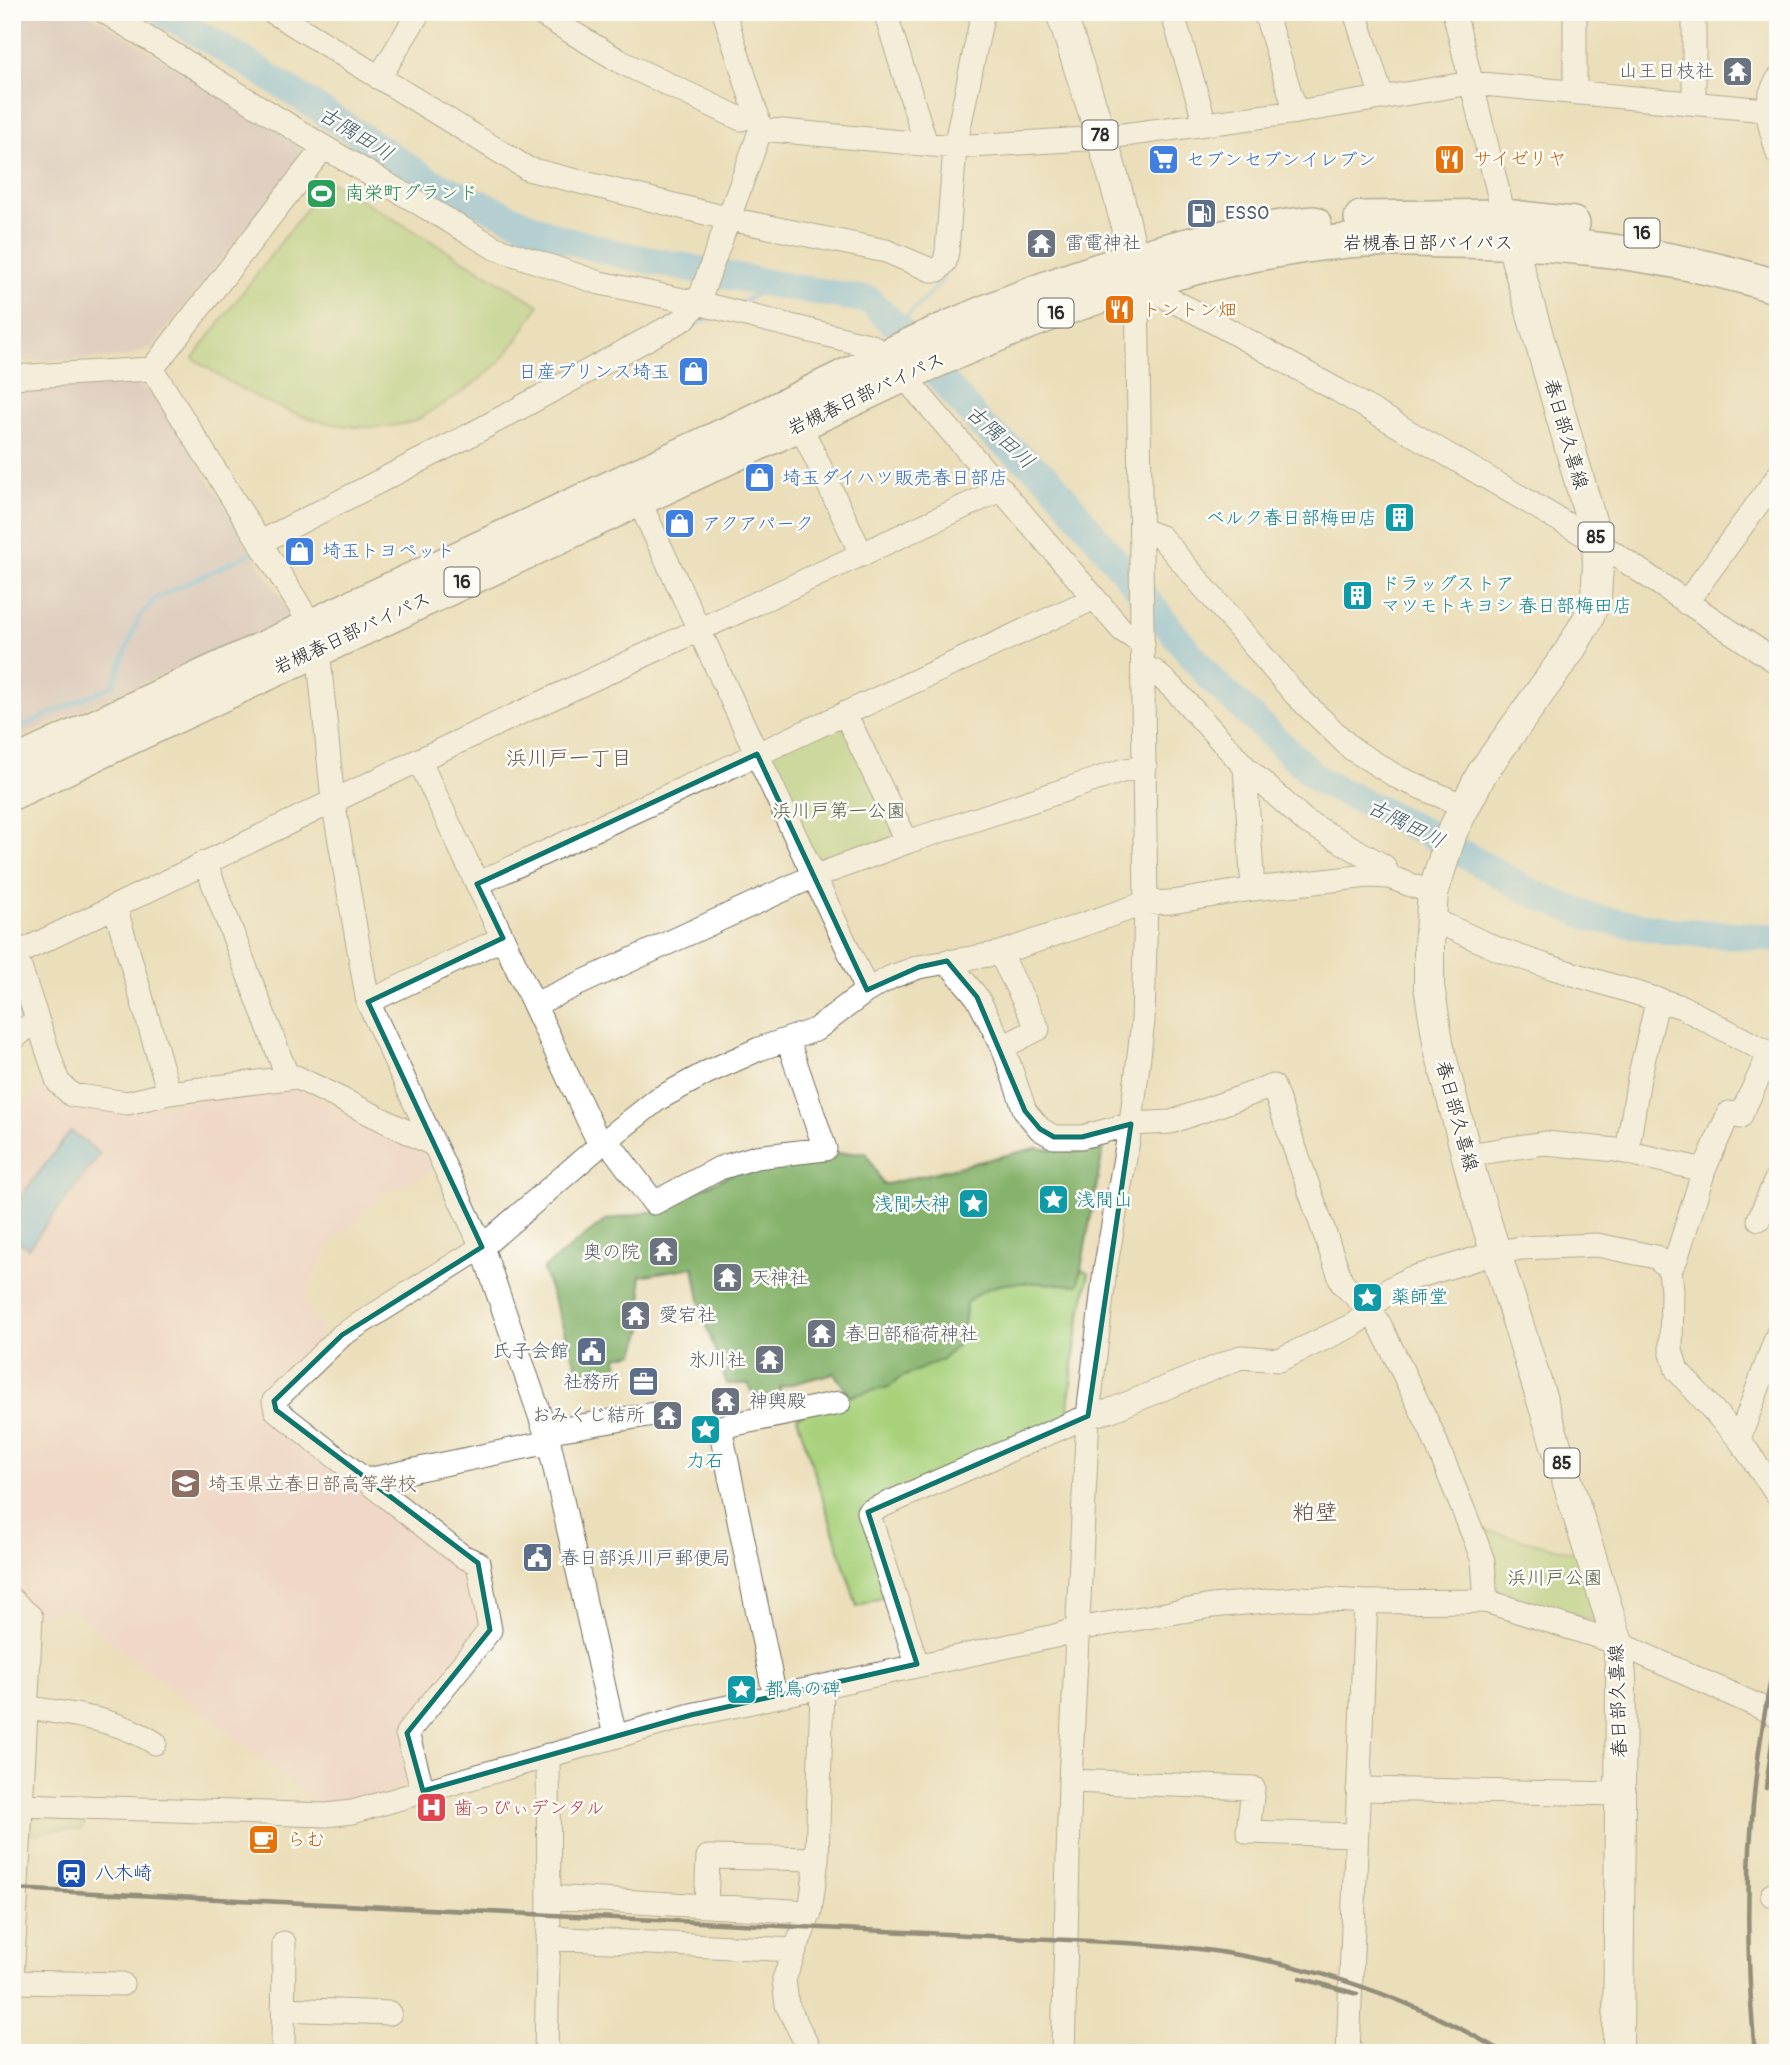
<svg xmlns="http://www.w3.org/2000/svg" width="1790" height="2065" viewBox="0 0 1790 2065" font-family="Pangolin,'Klee One',sans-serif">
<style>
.built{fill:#f6cfd7}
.industrial{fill:#d1bdc9}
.green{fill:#a9d17c;stroke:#6a7e54;stroke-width:2}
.forest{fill:#86b36c;stroke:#586f4c;stroke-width:2}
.water{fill:#73bdec;stroke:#4f748c;stroke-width:2}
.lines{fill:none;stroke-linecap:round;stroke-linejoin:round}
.stream{stroke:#73bdec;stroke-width:4.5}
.river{stroke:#73bdec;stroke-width:28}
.minor-casing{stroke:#6e6a5d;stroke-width:25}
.major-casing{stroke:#6e6a5d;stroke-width:32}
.highway-casing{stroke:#6e6a5d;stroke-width:36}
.minor{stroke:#fff;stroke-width:23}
.major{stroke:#fff;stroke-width:30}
.highway{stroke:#fff;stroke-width:33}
.rail{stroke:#2b2b2b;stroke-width:4.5}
.marked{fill:none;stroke:#0f766e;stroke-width:5;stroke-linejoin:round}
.labels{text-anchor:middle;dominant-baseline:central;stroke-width:5;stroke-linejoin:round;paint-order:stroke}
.shield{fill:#fdfcf7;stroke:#6a6a68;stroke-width:2}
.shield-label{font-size:18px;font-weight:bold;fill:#2b2b2b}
.worship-label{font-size:19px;fill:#5b616d;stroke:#fdfcf7;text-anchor:start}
.food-label{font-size:19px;fill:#c56008;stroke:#fdfcf7;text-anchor:start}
.shop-label{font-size:19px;fill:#366cbe;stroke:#fdfcf7;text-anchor:start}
.leisure-label{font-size:19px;fill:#27864d;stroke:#fdfcf7;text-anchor:start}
.service-label{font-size:19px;fill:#4e5e75;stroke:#fdfcf7;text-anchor:start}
.street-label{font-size:19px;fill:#2b2b2b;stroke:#fdfcf7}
.culture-label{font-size:19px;fill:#0d838f;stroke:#fdfcf7;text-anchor:start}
.park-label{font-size:19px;fill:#515d43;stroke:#fdfcf7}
.education-label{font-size:19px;fill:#785e54;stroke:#fdfcf7;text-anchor:start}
.health-label{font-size:19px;fill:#be3a42;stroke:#fdfcf7;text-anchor:start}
.transit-label{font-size:19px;fill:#164399;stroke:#fdfcf7;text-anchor:start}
.water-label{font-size:21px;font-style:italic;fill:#445e6f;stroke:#fdfcf7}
.neighbourhood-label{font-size:21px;fill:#6b544f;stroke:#fdfcf7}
.quarter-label{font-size:23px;fill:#6b544f;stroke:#fdfcf7}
</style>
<rect width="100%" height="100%" fill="#fdfcf7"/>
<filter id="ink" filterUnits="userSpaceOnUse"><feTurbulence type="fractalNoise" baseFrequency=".0143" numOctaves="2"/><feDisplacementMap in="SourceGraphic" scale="14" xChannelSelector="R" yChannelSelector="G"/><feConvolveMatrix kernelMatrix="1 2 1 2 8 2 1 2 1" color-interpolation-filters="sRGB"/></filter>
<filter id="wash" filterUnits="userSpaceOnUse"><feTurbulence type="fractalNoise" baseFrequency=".00686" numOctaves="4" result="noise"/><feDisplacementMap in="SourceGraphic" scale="28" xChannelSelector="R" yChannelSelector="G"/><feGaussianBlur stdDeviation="1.57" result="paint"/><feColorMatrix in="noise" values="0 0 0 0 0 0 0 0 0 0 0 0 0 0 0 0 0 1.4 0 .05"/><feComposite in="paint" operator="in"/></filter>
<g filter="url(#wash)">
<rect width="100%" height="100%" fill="#ebdeba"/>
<path class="built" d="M48,1082L53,1101L123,1110L291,1087L421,1146L434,1170L386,1192L331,1244L304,1298L325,1337L261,1406L454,1562L469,1567L481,1630L400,1729L410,1781L404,1787L348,1804H319L66,1607L42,1615L12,1591V1116Z"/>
<path class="industrial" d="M12,12H86L300,144L301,157L153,347L126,357L12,362Z
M136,384L158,397L293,618L12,741V390Z"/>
<path class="green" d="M328,180L539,305C527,324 515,346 499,362C481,380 457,396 435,409C428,413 419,420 412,422C333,442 255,402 193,358Z
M840,716L898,836L817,865L765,754Z
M1036,1248L1089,1273L1076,1340L1067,1417L862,1511L889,1595L857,1606L797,1417L843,1394L851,1376Z
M1485,1530L1579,1554L1599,1616L1594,1621L1498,1592Z
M35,1816L83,1818L85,1822L81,1830C73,1830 65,1829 57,1829C46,1830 40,1837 29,1832L30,1821Z"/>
<path class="forest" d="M1104,1145L1078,1285C1040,1284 995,1274 966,1303L965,1319L957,1346L941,1360L900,1378L889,1387L850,1396L834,1373L780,1387V1405L758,1409L749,1384H727L703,1316L694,1267L640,1276L645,1323L635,1353L617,1357V1375L581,1379L543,1269L606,1220L655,1211L744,1168L829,1154L866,1152L883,1185L1036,1148L1075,1152Z"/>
<path class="water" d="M71,1131L100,1154L28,1248L12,1236V1208Z"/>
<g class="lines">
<path class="stream" d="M740,304L772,284
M897,327L944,279
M689,328L716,316
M12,731L113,685L139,617L156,598L258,550"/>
<path class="river" d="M163,12L254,67L430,181L555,237L623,255L772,284L869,300L897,327L983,427L1049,479L1210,678L1320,781L1425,832L1532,893L1593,918L1671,931L1778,938"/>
</g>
</g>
<g filter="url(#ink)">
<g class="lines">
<defs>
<path id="minor" d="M105,12L324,147L495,248L600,283L698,303L872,346L886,357L913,387L1122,630L1143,644
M273,12L528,169L730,219L886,251L931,270H938L945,262L947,251L955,147L983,12
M538,12L623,63L741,119L757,114
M885,12L926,144
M1172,12L1205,123
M1265,12L1296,112
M1355,12L1382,98
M1454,12L1504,216
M1694,12V103
M379,78L419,12
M1778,79C1760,107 1770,124 1778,154
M1575,91V12
M761,129L955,147L1101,138L1296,112L1471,83L1766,110L1778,107
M152,369L324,147
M12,377L152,369L312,626L318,648L333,801L368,1002L482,1247L549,1442L615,1736
M800,425L862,555
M639,501L861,977L865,992
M1142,530L1161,537L1295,694L1352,749L1397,777L1464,806
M261,542L470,435L684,319L698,303L761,129L724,12
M1686,603L1778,476
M1143,668L1154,671L1175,690L1245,767L1305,821L1384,866L1389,877
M845,713L907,842
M419,760L600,1145
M1245,767L1253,889
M205,862L288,1078
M477,884L1084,603L1093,596
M115,906L169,1093
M1432,919L1500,950L1544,965L1682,1007L1778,1058
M12,944L58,1082L72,1095L127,1103L169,1093L296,1077L434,1145
M1000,953L1038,1029L1003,1047
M12,956L419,760L1002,489
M947,961L977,997L1003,1047L1025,1111L1040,1129L1054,1137H1082L1131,1124L1171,1122L1273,1086L1342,1283L1370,1311L1380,1325L1431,1430L1475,1539L1483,1561L1486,1601
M368,1002L503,938
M535,1004L803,881L907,842L1125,770L1145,767
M12,1040L37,1019
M606,1139L654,1203L720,1168L756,1157L825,1149L788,1041
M1627,1152L1639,1078L1658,999
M1467,1155L1545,1143L1616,1150L1704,1170
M1759,1219L1778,1175
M1670,1269L1676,1259L1704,1170L1729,1113L1740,1117L1770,1053
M545,1432L654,1414
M1739,1439L1778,1333
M367,1480L549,1442
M12,1600L31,1617L12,1981
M917,1664L868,1512L1088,1416L1109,1411L1241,1357L1279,1360L1355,1324L1390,1289L1409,1279L1495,1253L1521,1248L1597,1245L1656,1257L1670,1269L1672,1291L1671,1350L1677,1370L1739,1439L1778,1496
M775,1697L720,1427L839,1403
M26,1707C70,1715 117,1718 155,1743
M1070,1781L1253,1788L1248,1832L1356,1835
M1358,1789L1620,1794
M423,1791L407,1733L490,1630L478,1563L462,1556L276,1410L274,1401L342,1335L482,1247L600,1145L658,1099L708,1072L759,1049L815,1030L865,992L891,977L919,967L1000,953L1146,903L1172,902L1253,889L1368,876L1389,877L1433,893
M21,1805L326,1815L352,1812L691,1715L1055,1636L1077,1629L1212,1606L1300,1598L1366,1602L1486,1601L1618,1643L1778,1715
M1772,1895L1778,1892
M549,1897L810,1912
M706,1906L708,1857L817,1859
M548,1938L794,1950
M12,1982L122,1984
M283,2009L390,2013
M283,2053L284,1943
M546,2053L549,1916L548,1755
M808,2053V2047L787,2005L784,1979L810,1912L817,1859L822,1688
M1063,2053L1070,1781L1088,1416L1105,1270L1131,1124L1143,1021L1146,903L1137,283L1203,316L1339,391L1597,542L1778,663
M1348,2053L1366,1602"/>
<path id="major" d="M1061,12C1089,101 1123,190 1137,283
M1505,220L1597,542L1598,566L1596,596L1588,619L1569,652L1482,773L1452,832L1433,893L1429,945V986L1439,1048L1473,1180L1618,1643L1621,1678L1618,2053"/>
<path id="highway" d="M1361,218L1504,216L1573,224
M12,765C244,657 477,549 709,442C784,407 858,368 934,334C1052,281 1185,236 1314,223
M12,793L911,372C1019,324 1131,279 1247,256C1285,249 1324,242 1363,240C1391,239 1420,240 1448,241C1559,241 1671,253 1778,287"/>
</defs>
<use href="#minor" class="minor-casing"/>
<use href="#major" class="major-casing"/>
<use href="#highway" class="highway-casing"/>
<use href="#minor" class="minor"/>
<use href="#major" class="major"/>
<use href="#highway" class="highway"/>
<path class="rail" d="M1766,1788L1778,1697
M12,1889L1050,1939C1099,1942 1150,1943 1199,1949C1307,1963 1410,1996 1504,2053
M1300,1978L1357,1994
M1755,2053C1742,1919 1747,1778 1778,1647"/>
</g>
</g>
<path d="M0 0H1790V2065H0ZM757,754L867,990L919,967L947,961L977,997L1025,1111L1040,1129L1054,1137H1082L1131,1124L1088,1416L868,1512L917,1664L691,1715L423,1791L407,1733L490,1630L478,1563L276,1410L274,1401L342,1335L482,1247L368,1002L503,938L477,884Z" fill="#ebdeba" fill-opacity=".55" fill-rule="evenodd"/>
<path class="marked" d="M757,754L867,990L919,967L947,961L977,997L1025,1111L1040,1129L1054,1137H1082L1131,1124L1088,1416L868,1512L917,1664L691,1715L423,1791L407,1733L490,1630L478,1563L276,1410L274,1401L342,1335L482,1247L368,1002L503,938L477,884Z"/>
<defs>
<symbol id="temple-square" viewBox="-11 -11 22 22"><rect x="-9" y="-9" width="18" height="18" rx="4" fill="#6b7280" stroke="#fdfcf7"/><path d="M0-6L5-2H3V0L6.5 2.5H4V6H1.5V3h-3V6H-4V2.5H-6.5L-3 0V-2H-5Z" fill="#fff"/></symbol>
<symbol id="restaurant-square" viewBox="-11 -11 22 22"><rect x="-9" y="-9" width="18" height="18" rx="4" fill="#e8710a" stroke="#fdfcf7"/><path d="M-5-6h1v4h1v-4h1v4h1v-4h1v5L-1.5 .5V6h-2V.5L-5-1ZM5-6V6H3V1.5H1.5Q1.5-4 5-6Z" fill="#fff"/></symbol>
<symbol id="supermarket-square" viewBox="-11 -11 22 22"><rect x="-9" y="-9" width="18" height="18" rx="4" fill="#3f7fe0" stroke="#fdfcf7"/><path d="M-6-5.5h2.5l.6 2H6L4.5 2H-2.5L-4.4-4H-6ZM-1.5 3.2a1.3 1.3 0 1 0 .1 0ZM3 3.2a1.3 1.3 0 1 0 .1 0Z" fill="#fff"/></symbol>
<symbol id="stadium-square" viewBox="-11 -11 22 22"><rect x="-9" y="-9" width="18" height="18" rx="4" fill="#2e9e5b" stroke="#fdfcf7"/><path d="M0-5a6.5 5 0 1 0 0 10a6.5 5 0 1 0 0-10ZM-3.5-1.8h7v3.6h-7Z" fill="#fff"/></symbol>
<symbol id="fuel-square" viewBox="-11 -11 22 22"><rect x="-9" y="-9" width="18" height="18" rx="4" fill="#5c6f8a" stroke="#fdfcf7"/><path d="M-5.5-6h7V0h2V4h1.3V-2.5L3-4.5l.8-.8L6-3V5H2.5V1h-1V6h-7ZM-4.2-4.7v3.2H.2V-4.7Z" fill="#fff"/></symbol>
<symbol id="shop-square" viewBox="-11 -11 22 22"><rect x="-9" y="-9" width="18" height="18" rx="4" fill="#3f7fe0" stroke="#fdfcf7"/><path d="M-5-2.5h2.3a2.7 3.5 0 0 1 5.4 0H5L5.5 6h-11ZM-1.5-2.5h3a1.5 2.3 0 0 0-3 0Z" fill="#fff"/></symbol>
<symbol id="building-square" viewBox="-11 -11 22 22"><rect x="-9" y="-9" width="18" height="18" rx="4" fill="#0f9aa8" stroke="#fdfcf7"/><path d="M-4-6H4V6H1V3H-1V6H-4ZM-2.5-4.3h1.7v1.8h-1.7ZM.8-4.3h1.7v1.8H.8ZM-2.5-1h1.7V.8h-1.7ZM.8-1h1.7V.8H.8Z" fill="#fff"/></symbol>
<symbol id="sight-square" viewBox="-11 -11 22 22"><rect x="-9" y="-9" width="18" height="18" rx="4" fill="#0f9aa8" stroke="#fdfcf7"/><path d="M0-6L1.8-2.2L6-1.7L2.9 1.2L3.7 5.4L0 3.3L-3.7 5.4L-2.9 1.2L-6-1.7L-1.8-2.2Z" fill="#fff"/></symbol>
<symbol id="civic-square" viewBox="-11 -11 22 22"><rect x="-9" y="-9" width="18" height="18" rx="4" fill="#5c6f8a" stroke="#fdfcf7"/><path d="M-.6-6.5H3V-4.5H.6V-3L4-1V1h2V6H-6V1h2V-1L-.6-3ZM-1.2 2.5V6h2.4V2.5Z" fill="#fff"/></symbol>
<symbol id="office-square" viewBox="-11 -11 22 22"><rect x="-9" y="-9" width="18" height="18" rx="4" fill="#5c6f8a" stroke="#fdfcf7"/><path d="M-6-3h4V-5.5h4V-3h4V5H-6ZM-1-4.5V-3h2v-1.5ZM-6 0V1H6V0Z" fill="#fff"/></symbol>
<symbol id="school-square" viewBox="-11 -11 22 22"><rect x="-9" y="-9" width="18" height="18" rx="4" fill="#8d6e63" stroke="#fdfcf7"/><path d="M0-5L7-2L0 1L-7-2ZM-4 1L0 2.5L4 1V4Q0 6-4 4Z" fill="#fff"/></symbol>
<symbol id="hospital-square" viewBox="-11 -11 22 22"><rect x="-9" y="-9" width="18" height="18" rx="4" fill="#e0444e" stroke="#fdfcf7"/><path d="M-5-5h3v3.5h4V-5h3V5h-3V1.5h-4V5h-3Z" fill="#fff"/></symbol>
<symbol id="cafe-square" viewBox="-11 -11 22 22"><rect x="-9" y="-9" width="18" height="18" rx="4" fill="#e8710a" stroke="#fdfcf7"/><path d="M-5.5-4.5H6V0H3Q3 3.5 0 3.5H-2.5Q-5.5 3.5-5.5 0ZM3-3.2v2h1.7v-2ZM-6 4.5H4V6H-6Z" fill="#fff"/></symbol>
<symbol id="station-square" viewBox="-11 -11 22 22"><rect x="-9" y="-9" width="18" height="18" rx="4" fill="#1a4fb4" stroke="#fdfcf7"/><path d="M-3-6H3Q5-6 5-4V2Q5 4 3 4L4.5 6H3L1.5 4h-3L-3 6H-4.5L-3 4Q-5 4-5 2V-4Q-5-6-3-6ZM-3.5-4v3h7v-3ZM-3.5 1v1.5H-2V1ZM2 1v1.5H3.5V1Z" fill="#fff"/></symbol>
</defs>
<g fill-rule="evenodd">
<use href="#temple-square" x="1720" y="54" width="35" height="35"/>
<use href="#restaurant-square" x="1432" y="142" width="35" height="35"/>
<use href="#supermarket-square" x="1146" y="142" width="35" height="35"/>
<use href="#stadium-square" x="304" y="176" width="35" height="35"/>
<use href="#fuel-square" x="1184" y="196" width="35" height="35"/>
<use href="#temple-square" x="1024" y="226" width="35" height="35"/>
<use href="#restaurant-square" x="1102" y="292" width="35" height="35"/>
<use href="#shop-square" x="676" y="354" width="35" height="35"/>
<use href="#shop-square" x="742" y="460" width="35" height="35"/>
<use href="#building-square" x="1382" y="500" width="35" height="35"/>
<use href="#shop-square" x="662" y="506" width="35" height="35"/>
<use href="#shop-square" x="282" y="534" width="35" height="35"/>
<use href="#building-square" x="1340" y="578" width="35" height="35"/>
<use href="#sight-square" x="1036" y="1182" width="35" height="35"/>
<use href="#sight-square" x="956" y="1186" width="35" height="35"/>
<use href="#temple-square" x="646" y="1234" width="35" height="35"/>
<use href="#temple-square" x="710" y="1260" width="35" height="35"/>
<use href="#sight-square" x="1350" y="1280" width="35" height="35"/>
<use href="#temple-square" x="618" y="1298" width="35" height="35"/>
<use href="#temple-square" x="804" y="1316" width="35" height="35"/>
<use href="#civic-square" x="574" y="1334" width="35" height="35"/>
<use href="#temple-square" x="752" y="1342" width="35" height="35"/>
<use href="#office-square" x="626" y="1364" width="35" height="35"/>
<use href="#temple-square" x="708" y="1384" width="35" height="35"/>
<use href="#temple-square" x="650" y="1398" width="35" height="35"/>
<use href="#sight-square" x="688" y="1412" width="35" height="35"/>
<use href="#school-square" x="168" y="1466" width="35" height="35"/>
<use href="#civic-square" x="520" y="1540" width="35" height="35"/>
<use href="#sight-square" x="724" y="1672" width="35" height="35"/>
<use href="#hospital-square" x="414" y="1790" width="35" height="35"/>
<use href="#cafe-square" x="246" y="1822" width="35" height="35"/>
<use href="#station-square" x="54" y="1856" width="35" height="35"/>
</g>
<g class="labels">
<g class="shield">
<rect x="1082.5" y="120.5" width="35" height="29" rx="5"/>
<rect x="1624.5" y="218.5" width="35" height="29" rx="5"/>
<rect x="1038.5" y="298.5" width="35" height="29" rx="5"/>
<rect x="1578.5" y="522.5" width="35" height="29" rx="5"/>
<rect x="444.5" y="567.5" width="35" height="29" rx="5"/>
<rect x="1544.5" y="1448.5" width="35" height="29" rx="5"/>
</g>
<g class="shield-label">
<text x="1100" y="135">78</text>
<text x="1642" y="233">16</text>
<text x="1056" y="313">16</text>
<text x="1596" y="537">85</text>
<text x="462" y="582">16</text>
<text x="1562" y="1463">85</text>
</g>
<g class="worship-label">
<text x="1714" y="71" text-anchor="end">山王日枝社</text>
<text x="1065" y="243">雷電神社</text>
<text x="640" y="1252" text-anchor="end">奥の院</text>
<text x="751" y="1278">天神社</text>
<text x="659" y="1315">愛宕社</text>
<text x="845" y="1334">春日部稲荷神社</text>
<text x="746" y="1360" text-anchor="end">氷川社</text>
<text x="749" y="1401">神輿殿</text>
<text x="645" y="1415" text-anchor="end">おみくじ結所</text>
</g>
<g class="food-label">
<text x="1473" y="159">サイゼリヤ</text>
<text x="1142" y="310">トントン畑</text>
<text x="287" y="1840">らむ</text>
</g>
<g class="shop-label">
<text x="1186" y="160">セブンセブンイレブン</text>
<text x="670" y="372" text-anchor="end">日産プリンス埼玉</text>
<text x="782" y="478">埼玉ダイハツ販売春日部店</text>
<text x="702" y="524">アクアパーク</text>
<text x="322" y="551">埼玉トヨペット</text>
</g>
<g class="leisure-label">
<text x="345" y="193">南栄町グランド</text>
</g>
<g class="service-label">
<text x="1225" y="213">ESSO</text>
<text x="569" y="1351" text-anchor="end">氏子会館</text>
<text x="620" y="1382" text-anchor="end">社務所</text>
<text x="560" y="1558">春日部浜川戸郵便局</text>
</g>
<g class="street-label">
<text x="1428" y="243">岩槻春日部バイパス</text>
<text transform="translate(866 394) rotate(-25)">岩槻春日部バイパス</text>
<text transform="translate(1566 434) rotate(74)">春日部久喜線</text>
<text transform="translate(352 633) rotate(-25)">岩槻春日部バイパス</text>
<text transform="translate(1457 1116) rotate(75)">春日部久喜線</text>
<text transform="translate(1618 1701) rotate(-92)">春日部久喜線</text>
</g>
<g class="culture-label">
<text x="1377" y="518" text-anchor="end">ベルク春日部梅田店</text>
<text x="1381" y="584">ドラッグストア<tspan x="1381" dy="22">マツモトキヨシ 春日部梅田店</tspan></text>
<text x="1076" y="1200">浅間山</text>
<text x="950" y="1204" text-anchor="end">浅間大神</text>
<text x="1391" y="1297">薬師堂</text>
<text x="705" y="1461" text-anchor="middle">力石</text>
<text x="765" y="1689">都鳥の碑</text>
</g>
<g class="park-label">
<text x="839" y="811">浜川戸第一公園</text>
<text x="1555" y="1578">浜川戸公園</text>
</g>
<g class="education-label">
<text x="208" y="1484">埼玉県立春日部高等学校</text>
</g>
<g class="health-label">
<text x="454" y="1808">歯っぴぃデンタル</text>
</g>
<g class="transit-label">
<text x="95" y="1873">八木崎</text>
</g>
<g class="water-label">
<text transform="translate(356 134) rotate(32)">古隅田川</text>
<text transform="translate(1000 437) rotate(42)">古隅田川</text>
<text transform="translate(1406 824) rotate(27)">古隅田川</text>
</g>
<g class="neighbourhood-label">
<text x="569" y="758">浜川戸一丁目</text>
</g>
<g class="quarter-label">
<text x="1315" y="1512">粕壁</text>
</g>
</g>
<rect width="1790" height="2065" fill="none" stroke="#fdfcf7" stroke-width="42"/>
</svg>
